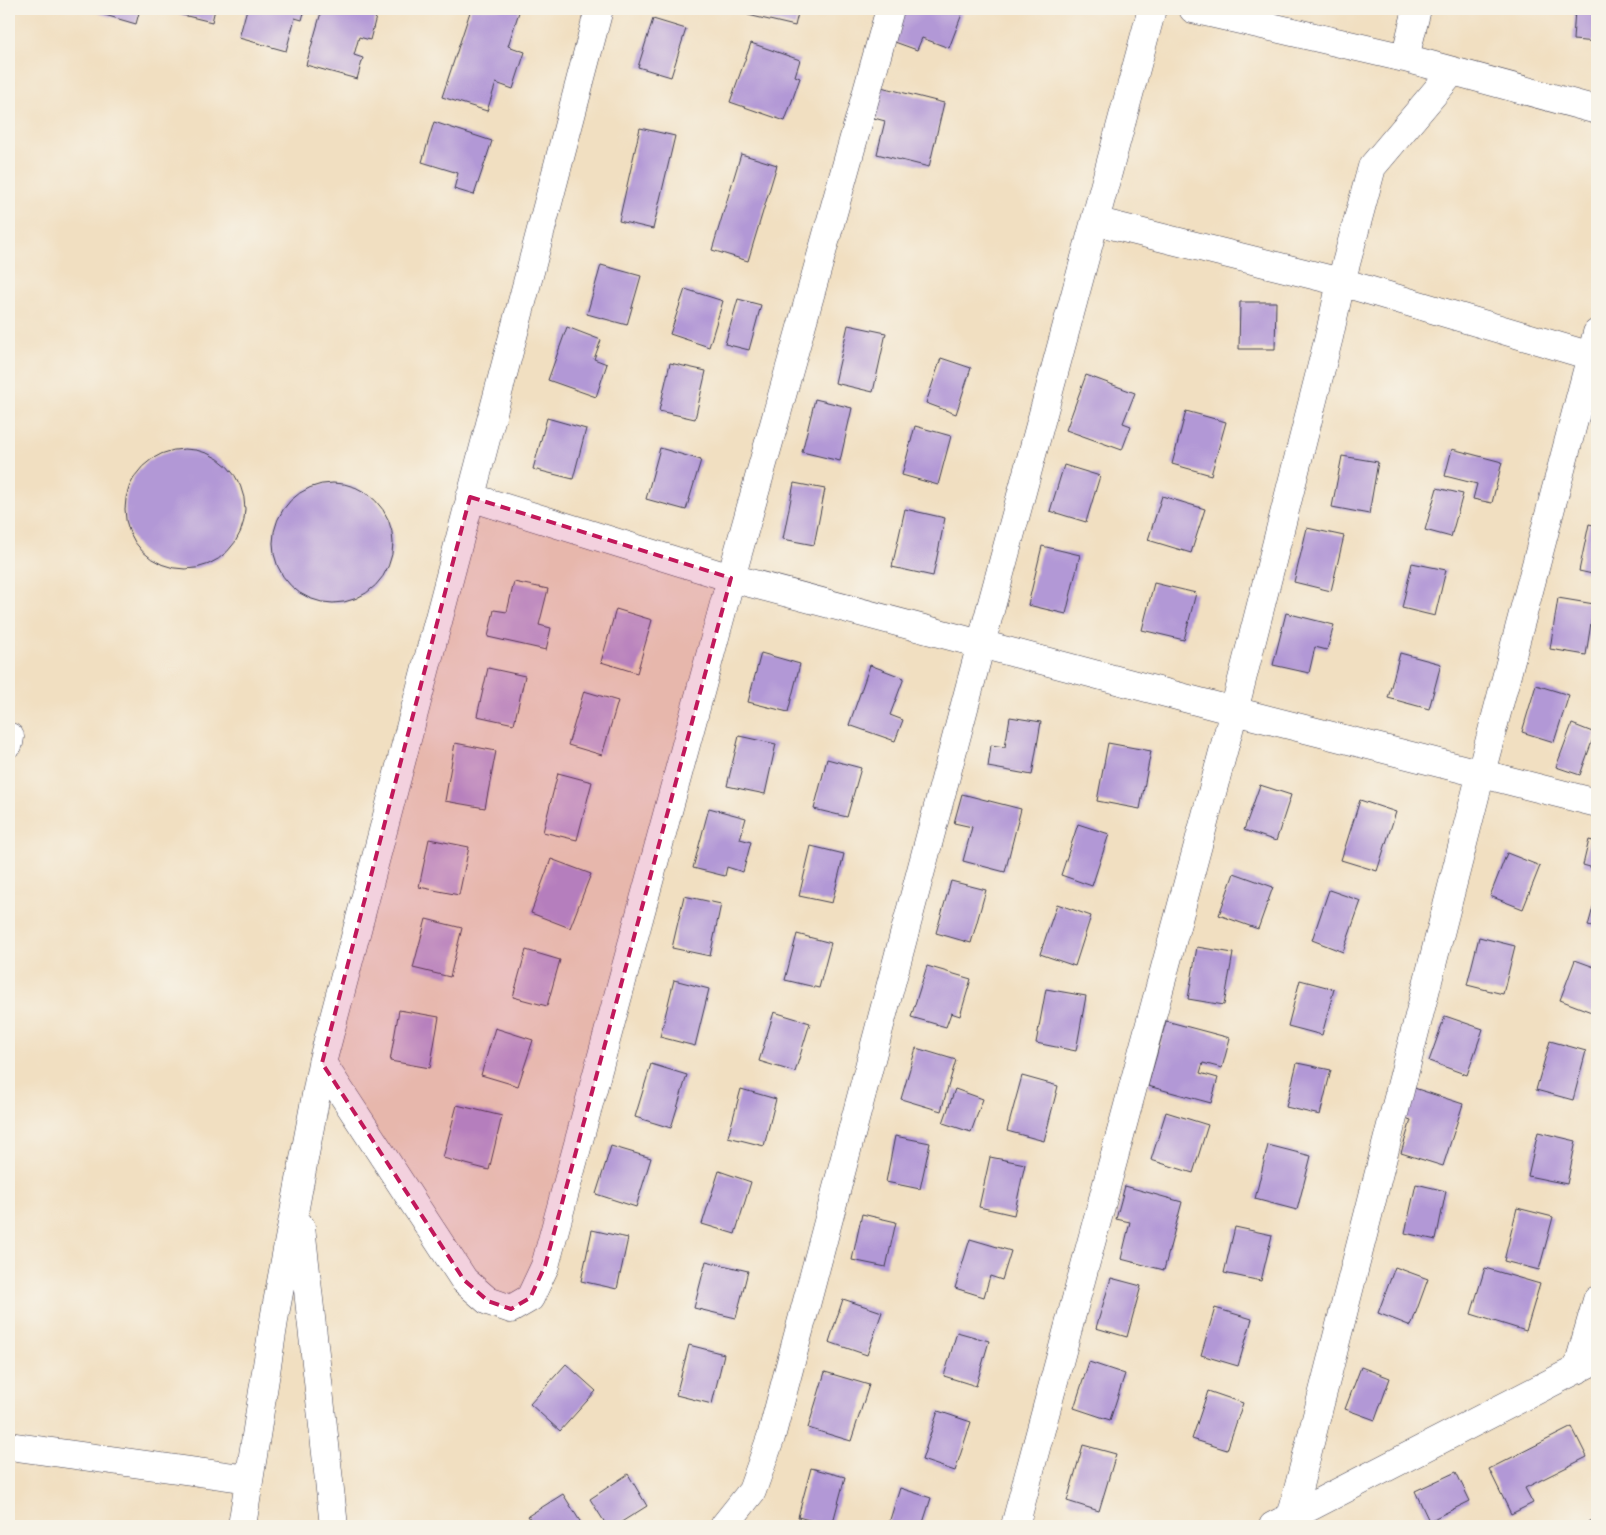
<svg xmlns="http://www.w3.org/2000/svg" width="1606" height="1535" viewBox="0 0 1606 1535" font-family="'Shantell Sans',sans-serif">
<style>
.building{fill:#b298d6}
.lines{fill:none;stroke-linecap:round;stroke-linejoin:round}
.minor-casing{stroke:#413e4f;stroke-width:29}
.minor{stroke:#fff;stroke-width:28}
.marked{fill:#c2185b;fill-opacity:0.2;stroke:#c2185b;stroke-width:4;stroke-dasharray:10 6;stroke-linejoin:round}
</style>
<rect width="100%" height="100%" fill="#f7f3e8"/>
<filter id="ink" filterUnits="userSpaceOnUse"><feTurbulence type="fractalNoise" baseFrequency=".02" numOctaves="2"/><feDisplacementMap in="SourceGraphic" scale="10" xChannelSelector="R" yChannelSelector="G"/><feConvolveMatrix kernelMatrix="1 2 1 2 8 2 1 2 1" color-interpolation-filters="sRGB"/></filter>
<filter id="wash" filterUnits="userSpaceOnUse"><feTurbulence type="fractalNoise" baseFrequency=".0096" numOctaves="4" result="noise"/><feDisplacementMap in="SourceGraphic" scale="20" xChannelSelector="R" yChannelSelector="G"/><feGaussianBlur stdDeviation="1.12" result="paint"/><feColorMatrix in="noise" values="0 0 0 0 0 0 0 0 0 0 0 0 0 0 0 0 0 1.4 0 .05"/><feComposite in="paint" operator="in"/></filter>
<g filter="url(#wash)">
<rect width="100%" height="100%" fill="#f1dfc1"/>
<g id="blocks">
<path class="building" d="M99,9H140L136,24L98,13Z
M167,9H215L212,22L166,11Z
M247,9H305L302,20L295,18L286,51L239,38Z
M322,9H366L365,14L376,17L370,40L359,37L354,55L363,58L357,79L306,65Z
M471,9H520L508,46L525,52L513,89L496,83L487,111L442,97Z
M750,9H799L795,26L748,15Z
M904,9H949L962,14L949,48L922,38L917,50L892,41Z
M1575,9H1597V42L1573,40Z
M653,19L686,29L671,77L638,67Z
M751,43L800,60L795,76L800,78L785,121L730,102Z
M881,87L944,103L929,167L877,154L885,121L874,118Z
M434,122L492,141L474,195L454,189L458,173L422,162Z
M640,128L675,136L653,229L619,221Z
M741,154L777,165L748,261L712,250Z
M601,265L641,276L627,325L587,314Z
M685,289L723,301L709,347L670,334Z
M738,299L761,305L749,350L725,344Z
M1240,302H1276L1275,349H1239Z
M848,325L886,333L873,392L835,383Z
M567,327L601,340L594,359L607,364L596,397L548,380Z
M941,358L971,368L956,414L926,403Z
M670,363L706,371L695,419L659,411Z
M1086,375L1135,393L1123,423L1131,426L1122,450L1066,430Z
M1597,394V416L1591,414Z
M815,399L852,408L840,461L802,452Z
M1186,411L1226,422L1211,475L1172,464Z
M547,418L586,429L573,479L533,469Z
M915,426L951,436L938,485L902,475Z
M660,448L701,460L686,510L646,499Z
M1452,449L1502,462L1492,503L1473,499L1477,484L1445,476Z
M125 509a60 60 0 1 1 120 0a60 60 0 1 1-120 0Z
M1342,456L1378,462L1369,514L1332,507Z
M1064,465L1100,476L1086,522L1050,511Z
M794,483L825,489L814,545L783,539Z
M273 543a60 60 0 1 1 120 0a60 60 0 1 1-120 0Z
M1437,488L1463,494L1451,537L1425,530Z
M1162,496L1205,509L1191,553L1148,540Z
M905,509L945,518L933,576L892,567Z
M1589,524L1597,526V575L1579,571Z
M1307,528L1344,536L1331,591L1294,582Z
M1042,546L1080,555L1066,614L1028,605Z
M1412,563L1446,570L1435,616L1402,608Z
M514,582L548,589L539,625L551,628L546,650L488,637L494,610L507,612Z
M1154,583L1196,593L1184,640L1142,630Z
M1558,598L1594,604L1586,655L1550,649Z
M616,609L652,620L637,673L601,662Z
M1286,613L1334,625L1327,650L1315,647L1309,673L1273,665Z
M761,653L800,664L788,712L748,702Z
M1400,653L1441,664L1429,709L1388,698Z
M870,665L904,678L890,715L903,720L895,741L849,725Z
M488,668L525,676L514,724L477,716Z
M1536,685L1569,695L1554,742L1522,732Z
M584,691L618,701L602,755L568,745Z
M1010,717L1041,722L1032,775L988,767L991,745L1005,747Z
M1572,724L1595,733L1580,775L1556,767Z
M739,736L776,744L765,794L727,786Z
M455,743L496,751L485,808L445,801Z
M1108,743L1151,751L1140,809L1097,801Z
M827,759L861,768L847,817L814,809Z
M558,773L592,782L577,840L543,832Z
M1260,785L1291,795L1276,841L1244,830Z
M962,794L1021,809L1005,872L963,861L972,827L954,823Z
M1360,800L1396,812L1377,871L1341,860Z
M709,808L746,818L740,839L751,842L743,872L727,867L725,876L693,868Z
M1078,824L1109,834L1092,886L1061,875Z
M429,839L469,847L459,895L419,887Z
M1589,840L1597,842V869L1583,865Z
M811,846L844,854L832,903L799,896Z
M1507,853L1540,866L1523,909L1490,896Z
M551,859L591,874L570,928L531,913Z
M1234,873L1273,887L1258,929L1219,915Z
M951,881L986,890L971,943L936,933Z
M1329,890L1361,901L1343,952L1312,940Z
M1597,893V928L1588,926Z
M684,896L721,904L710,956L672,948Z
M1057,904L1091,916L1075,966L1040,954Z
M426,919L462,928L450,977L413,968Z
M797,934L831,943L819,988L785,980Z
M1479,937L1515,946L1503,994L1467,985Z
M1197,947L1233,953L1224,1005L1188,999Z
M526,950L560,960L547,1006L513,997Z
M1575,960L1597,968V1005L1594,1013L1560,1000Z
M927,966L971,979L960,1016L951,1013L946,1027L911,1017Z
M674,980L709,989L695,1046L660,1037Z
M1300,980L1334,989L1322,1035L1288,1026Z
M1046,989L1086,996L1076,1051L1036,1043Z
M399,1010L439,1017L430,1068L390,1061Z
M774,1012L810,1023L795,1072L759,1061Z
M1445,1016L1483,1029L1467,1075L1429,1061Z
M1166,1021L1230,1038L1222,1068L1203,1063L1200,1073L1218,1078L1211,1103L1148,1086Z
M495,1028L533,1040L518,1086L481,1075Z
M1550,1041L1586,1051L1573,1100L1536,1090Z
M916,1048L956,1060L941,1111L901,1099Z
M1297,1063L1331,1070L1320,1115L1286,1107Z
M651,1064L687,1075L671,1128L635,1117Z
M1022,1076L1058,1086L1044,1141L1007,1131Z
M1411,1087L1463,1104L1443,1166L1401,1153L1411,1120L1402,1117Z
M741,1089L776,1099L764,1146L728,1137Z
M955,1089L983,1099L971,1132L943,1123Z
M457,1105L502,1116L489,1170L443,1158Z
M1166,1112L1208,1125L1193,1173L1151,1160Z
M1538,1132L1576,1141L1567,1184L1528,1176Z
M895,1136L930,1143L920,1189L886,1182Z
M1268,1145L1311,1156L1297,1210L1255,1199Z
M611,1146L651,1158L636,1207L596,1194Z
M990,1157L1025,1164L1014,1215L979,1207Z
M719,1171L751,1182L735,1234L702,1224Z
M1416,1184L1446,1191L1436,1240L1405,1233Z
M1125,1186L1182,1202L1164,1270L1121,1259L1130,1222L1116,1219Z
M1517,1208L1553,1217L1539,1270L1504,1261Z
M862,1214L896,1222L886,1267L852,1260Z
M1235,1227L1272,1235L1261,1281L1224,1273Z
M592,1230L628,1238L617,1289L581,1281Z
M970,1239L1011,1251L1002,1280L990,1276L984,1297L955,1288Z
M706,1261L748,1271L736,1318L694,1308Z
M1395,1267L1428,1279L1411,1326L1378,1313Z
M1485,1268L1540,1284L1526,1331L1471,1314Z
M1111,1278L1141,1286L1127,1337L1096,1328Z
M843,1299L882,1312L867,1355L829,1342Z
M1215,1308L1252,1319L1238,1366L1201,1355Z
M957,1332L989,1341L976,1386L944,1376Z
M689,1345L724,1354L712,1404L676,1395Z
M1089,1362L1125,1374L1110,1420L1074,1408Z
M566,1364L596,1391L560,1431L530,1404Z
M1361,1367L1390,1378L1375,1420L1345,1409Z
M825,1372L869,1385L851,1441L808,1428Z
M1208,1391L1243,1403L1227,1450L1192,1439Z
M938,1411L971,1422L955,1471L922,1460Z
M1572,1427L1587,1457L1525,1488L1533,1503L1511,1514L1489,1469Z
M1083,1445L1116,1454L1099,1511L1067,1501Z
M811,1468L845,1477L832,1526L798,1517Z
M1456,1472L1470,1501L1429,1521L1415,1491Z
M628,1474L647,1506L615,1526H607L590,1499Z
M900,1488L931,1498L922,1526H888Z
M563,1494L583,1526H535L528,1516Z
M1597,1518V1526H1580Z"/>
</g>
</g>
<g filter="url(#ink)">
<use href="#blocks" fill-opacity="0" stroke="#413e4f" stroke-width="1"/>
<g class="lines">
<defs>
<path id="minor" d="M1193,9L1405,58L1597,110
M1405,58L1417,9
M1095,221L1341,282L1591,356
M470,497L731,578L1234,711L1597,803
M9,743L10,737
M322,1063L464,1280L488,1301L511,1309L530,1298L545,1266L731,578L890,9
M301,1227L334,1526
M1577,1370L1597,1300
M9,1446L249,1479
M1291,1517L1481,773L1597,333
M242,1526L275,1314L322,1063L599,9
M724,1526L752,1491L771,1437L981,644L1152,9
M1015,1526L1234,711L1329,337L1341,282L1372,167L1453,71
M1273,1526L1597,1359"/>
</defs>
<use href="#minor" class="minor-casing"/>
<use href="#minor" class="minor"/>
</g>
</g>
<path class="marked" d="M470,497L731,578L545,1266L530,1298L511,1309L488,1301L464,1280L322,1063Z"/>
<rect width="1606" height="1535" fill="none" stroke="#f7f3e8" stroke-width="30"/>
</svg>
